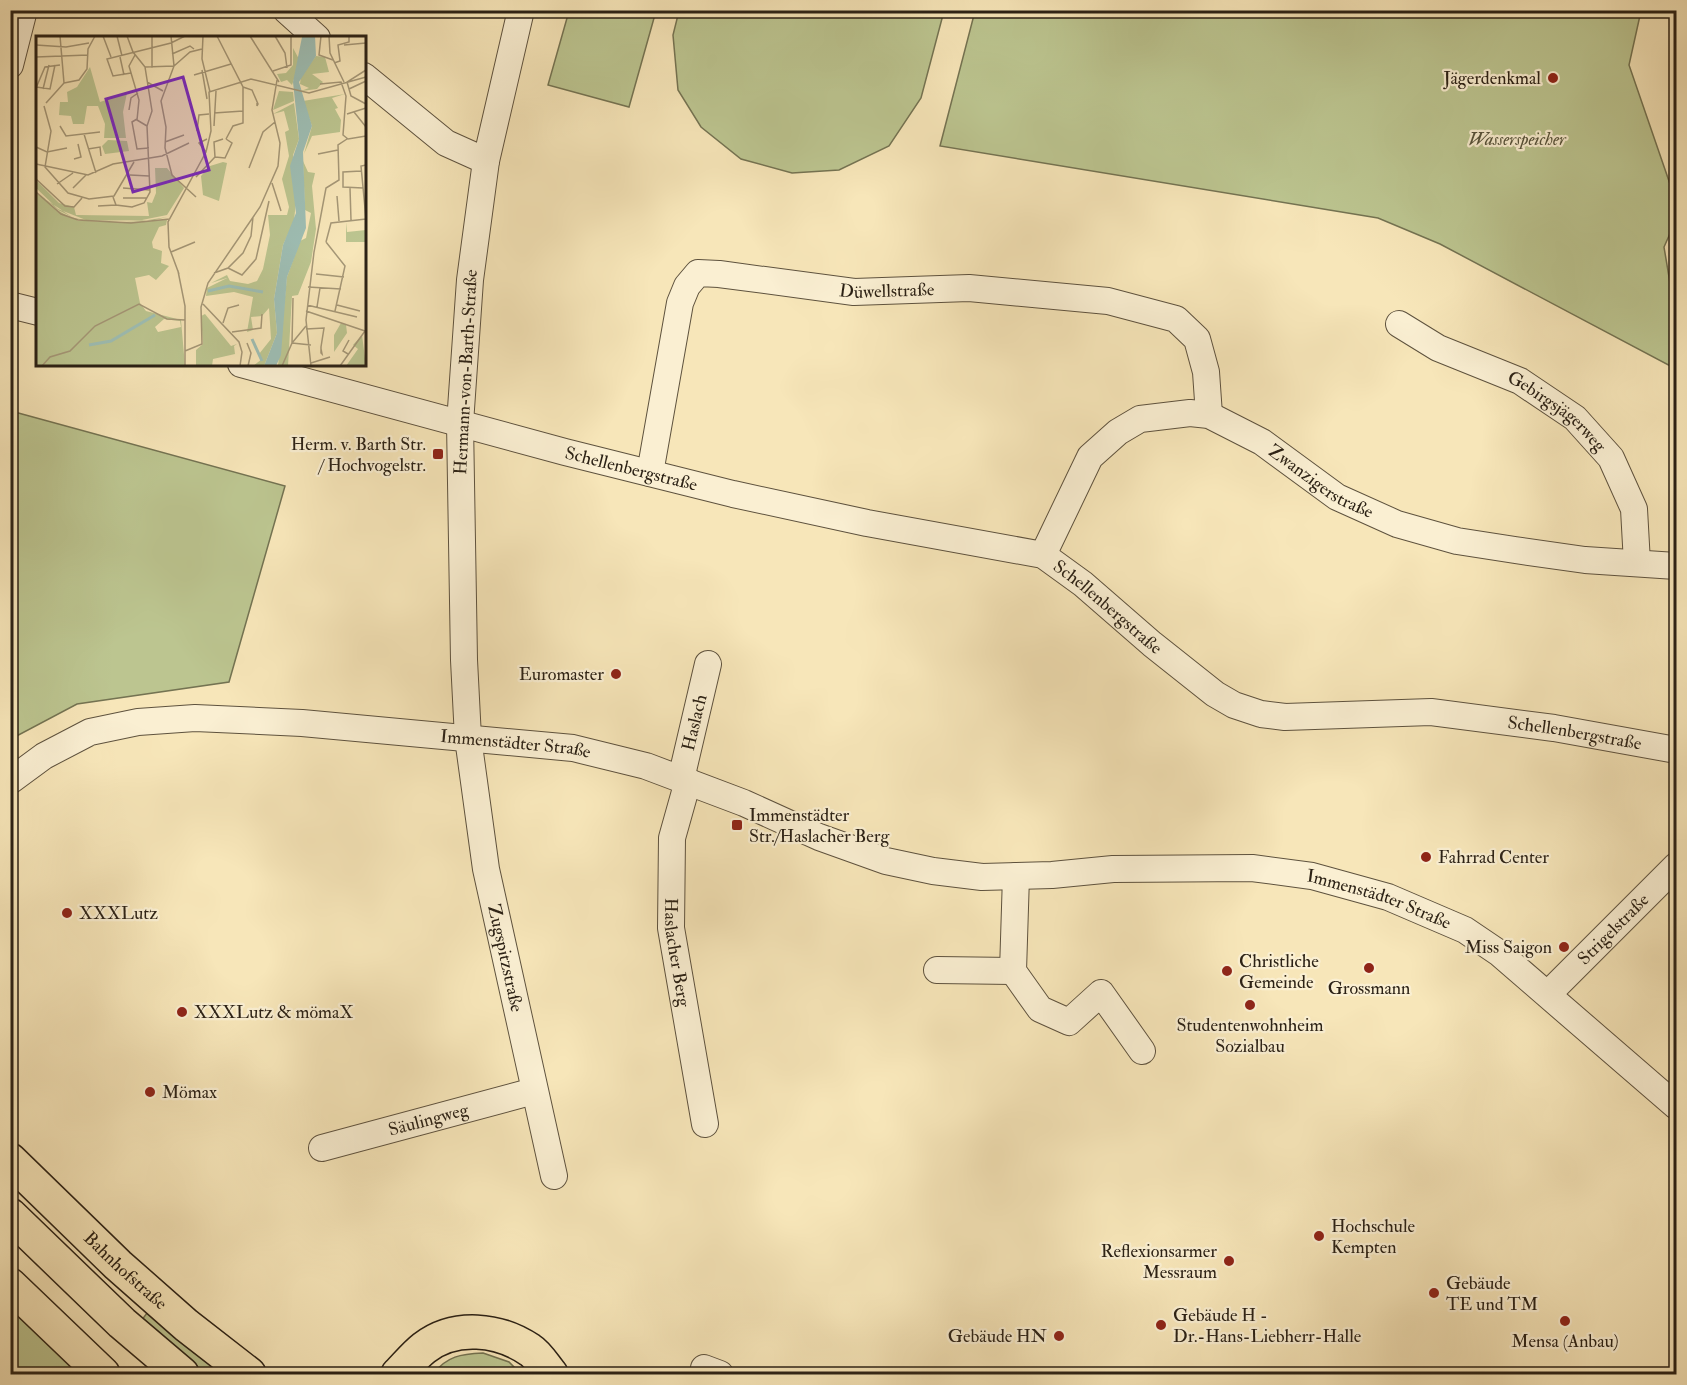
<svg xmlns="http://www.w3.org/2000/svg" width="1687" height="1385" viewBox="0 0 1687 1385" font-family="'IM FELL Double Pica',serif">
<style>
.green{fill:#bcc590;stroke:#747352;stroke-width:1.5}
.lines{fill:none;stroke-linecap:round;stroke-linejoin:round}
.minor-casing{stroke:#5e523e;stroke-width:28}
.major-casing{stroke:#2b2115;stroke-width:36}
.minor{stroke:#faefd2;stroke-width:26}
.major{stroke:#f7e6b9;stroke-width:33}
.poi-dot{fill:#8f2418;stroke:#faefd2;stroke-width:2}
.labels{text-anchor:middle;dominant-baseline:central;stroke-width:4.5;stroke-linejoin:round;paint-order:stroke}
.poi-label{font-size:18px;fill:#2b2115;stroke:#faefd2;text-anchor:start}
.park-label{font-size:18px;font-style:italic;fill:#56523a;stroke:#faefd2}
.street-label{font-size:18px;fill:#2b2115;stroke:#faefd2}
.inset-river{fill:none;stroke:#9ebeb4;stroke-width:3}
.inset-road{fill:none;stroke:#a59777;stroke-width:1.5}
.view{fill:#7b2cbf;fill-opacity:0.15;stroke:#7b2cbf;stroke-width:3}
.inset-edge{fill:none;stroke:#2b2115;stroke-width:3}
</style>
<rect width="100%" height="100%" fill="#f7e6b9"/>
<filter id="stains"><feTurbulence type="fractalNoise" baseFrequency=".00333" numOctaves="4"/><feColorMatrix values="0 0 0 0 .2 0 0 0 0 .09 0 0 0 0 .02 0 0 0 .5 -.17"/></filter>
<radialGradient id="worn" r=".72"><stop offset=".6" stop-color="#630" stop-opacity="0"/><stop offset="1" stop-color="#630" stop-opacity=".3"/></radialGradient>
<path class="green" d="M569,11H656L629,107L548,85Z
M679,11V10L944,11L921,98L889,146L839,170L792,173L741,159L701,127L678,90L673,35Z
M975,11H1641L1629,65L1670,184L1676,212V220L1664,247L1676,319V369L1440,244L1378,218L940,146Z
M11,411L285,486L229,682L77,704L11,739Z
M11,1308L84,1374H11Z
M150,1309L236,1374H198L138,1325Z
M483,1353L509,1362L521,1374H433C447,1356 461,1354 483,1353Z"/>
<g class="lines">
<defs>
<g id="minor">
<path d="M286,10L317,38"/>
<path id="s1" d="M521,10L486,161L470,280L460,423L464,660L468,738L486,869L554,1176"/>
<path d="M10,65L24,10"/>
<path d="M364,76L446,143L486,161"/>
<path d="M10,305L38,312"/>
<path id="s2" d="M1399,324L1438,348L1520,381L1575,418L1611,458L1634,509L1637,563"/>
<path id="s3" d="M241,364L565,452L733,494L867,523L1043,555L1083,584L1152,644L1215,694L1234,705L1261,714L1285,717L1431,712L1554,728L1676,750"/>
<path id="s4" d="M650,473L680,303L687,286L698,273L719,274L854,292L969,288L1108,301L1176,319L1197,339L1206,372L1209,415"/>
<path id="s5" d="M1043,555L1090,457L1118,432L1140,419L1190,413L1209,415L1262,442L1337,497L1397,524L1457,541L1515,550L1585,560L1676,566"/>
<path id="s6" d="M681,779L708,664"/>
<path id="s7" d="M10,781L44,756L90,732L138,722L195,718L302,723L573,748L646,766L744,803L819,837L886,861L933,871L982,877L1052,875L1113,869L1252,868L1312,876L1388,897L1465,930L1499,953L1676,1106"/>
<path id="s8" d="M688,781L672,838L671,928L705,1124"/>
<path d="M1016,876L1013,971L1040,1009L1069,1022L1101,993L1142,1051"/>
<path d="M937,970L1013,971"/>
<path id="s9" d="M1548,994L1676,866"/>
<path id="s10" d="M322,1148L534,1091"/>
<path d="M704,1368L720,1374"/>
</g>
<g id="major">
<path id="s11" d="M10,1160L118,1265L186,1325L249,1374"/>
<path d="M10,1215L122,1323L182,1374"/>
<path d="M10,1285L103,1374"/>
<path d="M398,1374C406,1366 415,1355 424,1348C455,1324 499,1329 530,1350C538,1355 545,1367 551,1374"/>
</g>
</defs>
<use href="#minor" class="minor-casing"/>
<use href="#major" class="major-casing"/>
<use href="#minor" class="minor"/>
<use href="#major" class="major"/>
</g>
<g class="poi-dot">
<circle cx="1553" cy="78" r="6"/>
<rect x="432" y="448" width="12" height="12" rx="3"/>
<circle cx="616" cy="674" r="6"/>
<rect x="731" y="819" width="12" height="12" rx="3"/>
<circle cx="1426" cy="857" r="6"/>
<circle cx="67" cy="913" r="6"/>
<circle cx="1564" cy="947" r="6"/>
<circle cx="1369" cy="968" r="6"/>
<circle cx="1227" cy="971" r="6"/>
<circle cx="1250" cy="1005" r="6"/>
<circle cx="182" cy="1012" r="6"/>
<circle cx="150" cy="1092" r="6"/>
<circle cx="1319" cy="1236" r="6"/>
<circle cx="1229" cy="1261" r="6"/>
<circle cx="1434" cy="1293" r="6"/>
<circle cx="1565" cy="1321" r="6"/>
<circle cx="1161" cy="1325" r="6"/>
<circle cx="1059" cy="1336" r="6"/>
</g>
<g class="labels">
<g class="poi-label">
<text x="1541" y="78" text-anchor="end">Jägerdenkmal</text>
<text x="426" y="444" text-anchor="end">Herm. v. Barth Str.<tspan x="426" dy="21">/ Hochvogelstr.</tspan></text>
<text x="604" y="674" text-anchor="end">Euromaster</text>
<text x="749" y="815">Immenstädter<tspan x="749" dy="21">Str./Haslacher Berg</tspan></text>
<text x="1438" y="857">Fahrrad Center</text>
<text x="79" y="913">XXXLutz</text>
<text x="1552" y="947" text-anchor="end">Miss Saigon</text>
<text x="1239" y="961">Christliche<tspan x="1239" dy="21">Gemeinde</tspan></text>
<text x="1369" y="988" text-anchor="middle">Grossmann</text>
<text x="194" y="1012">XXXLutz &amp; mömaX</text>
<text x="1250" y="1025" text-anchor="middle">Studentenwohnheim<tspan x="1250" dy="21">Sozialbau</tspan></text>
<text x="162" y="1092">Mömax</text>
<text x="1331" y="1226">Hochschule<tspan x="1331" dy="21">Kempten</tspan></text>
<text x="1217" y="1251" text-anchor="end">Reflexionsarmer<tspan x="1217" dy="21">Messraum</tspan></text>
<text x="1446" y="1283">Gebäude<tspan x="1446" dy="21">TE und TM</tspan></text>
<text x="1173" y="1315">Gebäude H -<tspan x="1173" dy="21">Dr.-Hans-Liebherr-Halle</tspan></text>
<text x="1047" y="1336" text-anchor="end">Gebäude HN</text>
<text x="1565" y="1341" text-anchor="middle">Mensa (Anbau)</text>
</g>
<g class="park-label">
<text x="1517" y="139">Wasserspeicher</text>
</g>
<g class="street-label">
<text stroke="none"><textPath href="#s4" startOffset="398">Düwellstraße</textPath></text>
<text transform="translate(466 372) rotate(-87)">Hermann-von-Barth-Straße</text>
<text stroke="none"><textPath href="#s2" startOffset="182">Gebirgsjägerweg</textPath></text>
<text stroke="none"><textPath href="#s3" startOffset="404">Schellenbergstraße</textPath></text>
<text stroke="none"><textPath href="#s5" startOffset="372">Zwanzigerstraße</textPath></text>
<text stroke="none"><textPath href="#s3" startOffset="908">Schellenbergstraße</textPath></text>
<text stroke="none"><textPath href="#s6" startOffset="58">Haslach</textPath></text>
<text stroke="none"><textPath href="#s3" startOffset="1412">Schellenbergstraße</textPath></text>
<text stroke="none"><textPath href="#s7" startOffset="522">Immenstädter Straße</textPath></text>
<text stroke="none"><textPath href="#s7" startOffset="1412">Immenstädter Straße</textPath></text>
<text stroke="none"><textPath href="#s9" startOffset="92">Strigelstraße</textPath></text>
<text stroke="none"><textPath href="#s8" startOffset="174">Haslacher Berg</textPath></text>
<text stroke="none"><textPath href="#s1" startOffset="957">Zugspitzstraße</textPath></text>
<text stroke="none"><textPath href="#s10" startOffset="110">Säulingweg</textPath></text>
<text stroke="none"><textPath href="#s11" startOffset="160">Bahnhofstraße</textPath></text>
</g>
</g>
<g transform="translate(36 36)">
<rect width="330" height="330" fill="#f7e6b9"/>
<path d="M257,12L264,25L256,49L251,44L245,46L241,38L250,37L257,29ZM280,20L289,21L293,36L276,38L287,46L281,53L265,55L273,52L264,48L265,40ZM54,31L64,66L91,57L87,76L90,102H68L69,88L62,70H51L48,88H37L35,80L23,79L24,66H32L31,56L41,51ZM243,55L257,56L258,65L237,74ZM309,58L296,62L302,72L299,73L305,84L304,96L276,100L268,118L276,90L267,65ZM258,67L263,103L257,119L260,165L258,185L247,209L238,263L241,297L228,330H217L226,323L223,318L235,303L233,272L226,280L215,281L217,294L211,296L217,261L198,256L170,260L171,252L191,242L175,247L191,239L194,245L212,248L221,245L227,233L234,199L232,179H251L253,171L246,143L253,120L249,96L253,94L248,75L237,78ZM72,104L91,105L93,115L69,118L66,110ZM267,125L272,136L279,137L276,150L280,193L275,226L262,259L256,260L252,330H242L251,241L264,205L270,202L275,177L269,174ZM187,126L191,127L183,165L167,159L165,140L174,130ZM119,132H131L148,152L131,179L106,184H55L106,185L131,181L115,185L84,186L51,185L38,183L32,180L21,174L0,155L22,174L38,182L50,184L22,173L0,152V144L23,167L38,171L40,179L113,180L111,166L116,167L120,157ZM0,157L42,185L131,184L130,189L123,191L116,206L117,212L126,215L125,227L133,230L120,244L113,239L99,242L104,267L110,275L145,284L149,330H0ZM128,283L144,285L145,291L122,296L119,291ZM310,186L311,196L330,194V206H310ZM169,278L195,310L201,308L198,310L199,318L177,323L176,330H160V314L167,308L165,280ZM305,287L310,289L311,297L298,316V299ZM326,299L330,330H310L322,313L317,309Z" fill="#bcc590" fill-rule="evenodd"/>
<path d="M279,0L280,20L263,46L276,90L267,116L270,192L251,241L245,319L240,330H228L241,297L238,263L247,209L260,177L254,130L263,103L257,46L266,1Z" fill="#9ebeb4"/>
<path class="inset-river" d="M172,255L193,250L227,256M216,303L226,325M53,309L75,305L119,279"/>
<path class="inset-road" d="M24,0L28,47M67,0L75,21M81,0L86,20M91,0L97,16L109,31L138,30M116,0V32M135,0L138,30L125,65L130,91L129,112L136,139L160,161M167,0L166,23L174,56M181,0L207,51V87L197,90L190,103M214,0L243,46M239,0L249,17L251,32M285,0L283,19L297,24M293,0L294,17L308,46M0,9L30,11L53,7M308,9L330,7M136,18L154,10L158,13M99,19L93,30L103,64L101,84L111,90M0,21L52,19M84,21L88,39M298,27L304,25L302,9L313,6V0M138,30L154,16L166,13M166,34L171,63M330,34L311,46L315,60L330,68M237,35L255,29V0M95,37L77,40L71,23L135,7L149,0M158,39L195,28M111,46L127,55M28,47L43,44L51,33L52,13L59,0M284,48L305,46L310,60L307,99L312,103L330,100M0,51L14,53L19,29M207,51L216,54L222,68L221,70V67M0,52L9,31L24,29M7,53L13,29M313,53L330,45M10,67L28,47M8,70L15,95L9,131L32,157L53,163L78,160L98,126M93,74L95,62L102,57M318,76L330,91M178,77L207,75M311,78L330,72M101,83L96,86L101,113L113,112M24,90L30,100L64,96M178,90L180,55M161,95L163,79L173,78M48,98L60,137M129,106L148,99M0,111L11,116L31,112M52,113L64,111L65,120M170,116L163,107L171,103M282,118L302,114M179,121L189,122L196,107L190,103M38,123L45,121L42,108M0,128L52,139L77,128L126,120L153,107M213,132L227,96L239,86M325,135L307,136V151L327,152M94,139L113,140M160,141L179,121L178,106L187,103M0,143L29,170L38,171L46,162M236,147L245,175M21,148L37,137M37,152L50,139M87,152L114,154M314,152L315,184M0,156L25,178L42,184L95,187L134,183M301,160L303,185M77,161L80,169L96,171L108,167L114,156L111,90L116,75L109,31M87,162H111M62,170L80,169M330,183L325,130L330,129M290,206L309,230L299,275M290,206L295,187L330,183M135,216L159,206M192,232L206,239L220,223L233,165M142,235L149,270V330M178,237L192,232L207,217L215,200L217,181M143,238L133,211L132,186L170,116L175,95L173,56L215,43L273,57L330,41M280,238L308,241M272,251L305,253M167,268L203,306L206,316L204,330M271,269L321,281M301,269L324,275M281,271L284,252M270,275L329,295M187,287L192,272L203,269M270,293L288,292L285,311V317L286,318L285,313M196,296L225,292L226,278M211,307L215,317L212,330M256,307L270,290M256,307L275,309M149,315L166,308L165,271L172,247L224,171L242,130L244,107L236,74L241,44M312,318L307,315L313,304M275,327L294,321M6,330L14,321L34,315L59,290L103,268L131,283L149,284M246,330L256,307L257,262M275,330L270,284L278,216L290,152L303,144L302,109L311,103M304,330L329,295"/>
<path class="view" d="M147,41L173,134L97,156L70,63Z"/>
<rect width="330" height="330" class="inset-edge"/>
</g>
<rect width="1687" height="1385" fill="none" stroke="#f7e6b9" stroke-width="36"/>
<rect x="12" y="12" width="1663" height="1361" fill="none" stroke="#2b2115" stroke-width="3"/>
<rect x="18" y="18" width="1651" height="1349" fill="none" stroke="#2b2115" stroke-width="1.5"/>
<rect width="100%" height="100%" filter="url(#stains)"/>
<rect width="100%" height="100%" fill="url(#worn)"/>
</svg>
